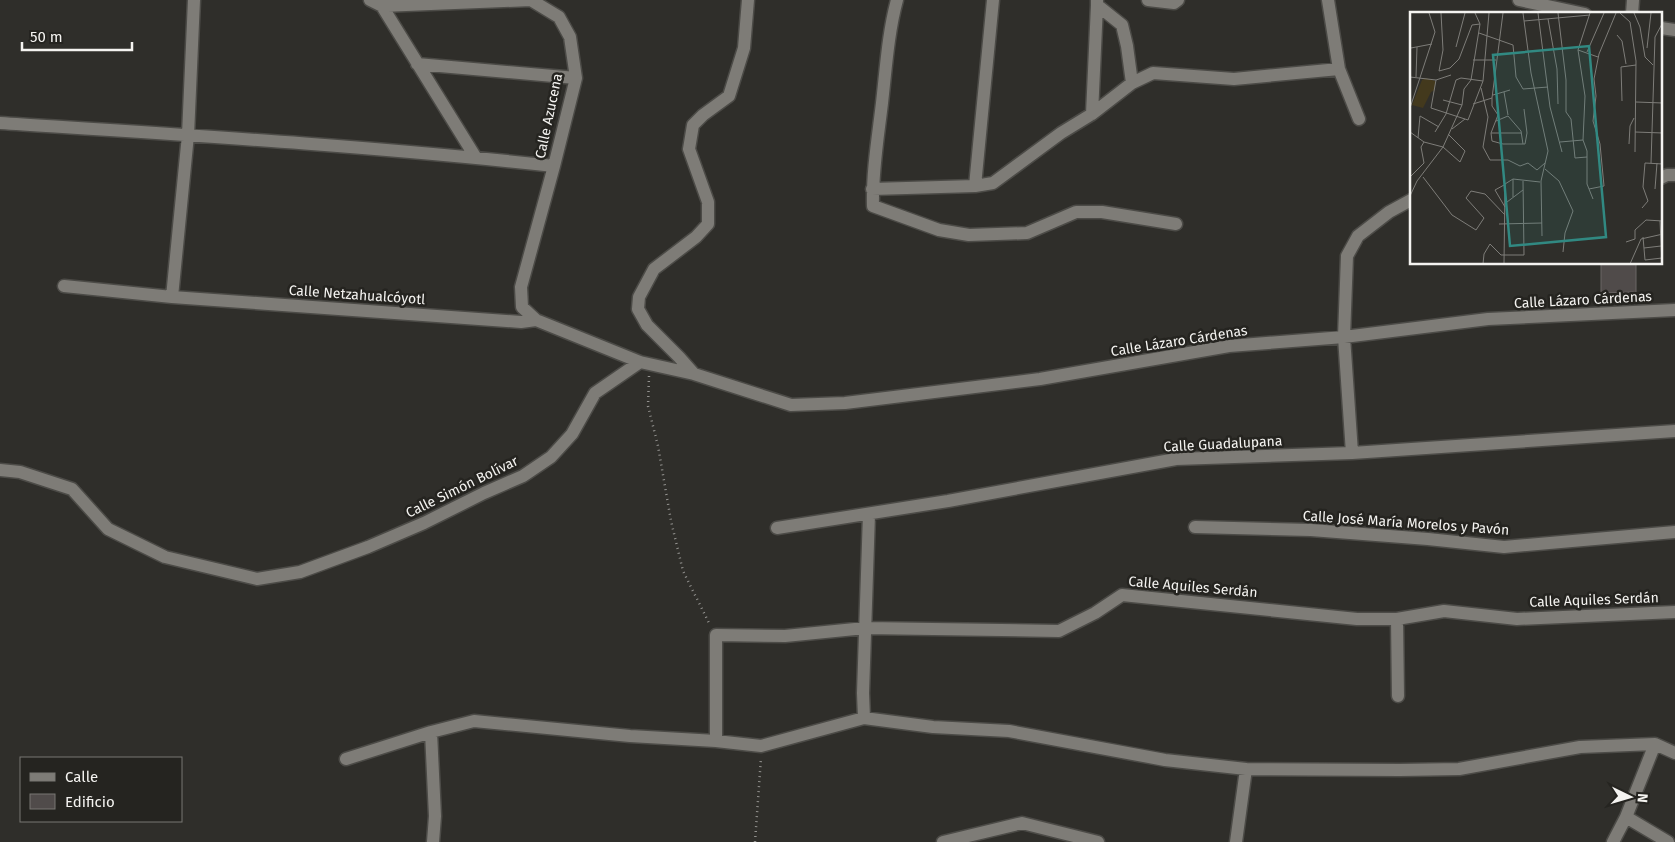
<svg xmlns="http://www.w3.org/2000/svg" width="1675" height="842" font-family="'Fira Sans',sans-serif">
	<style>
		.building { fill: #504b4a; stroke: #6b6665 }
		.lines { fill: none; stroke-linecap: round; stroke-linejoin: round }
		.street-casing { stroke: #4c4b47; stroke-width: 15 }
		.path { stroke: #93928f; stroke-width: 2.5; stroke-dasharray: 1 4; stroke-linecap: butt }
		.street { stroke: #7e7c77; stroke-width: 12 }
		.labels { text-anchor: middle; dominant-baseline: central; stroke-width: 5; stroke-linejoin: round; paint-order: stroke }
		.street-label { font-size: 14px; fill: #f4f3f0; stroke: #252420 }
		.inset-road { fill: none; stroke: #7e7d79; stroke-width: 1 }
		.view { fill: #318982; fill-opacity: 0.15; stroke: #318982; stroke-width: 2.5 }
		.inset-edge { fill: none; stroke: #f4f3f0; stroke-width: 2.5 }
	</style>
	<rect width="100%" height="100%" fill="#2f2e2a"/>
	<path class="building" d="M1601 264H1636V292L1601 293Z"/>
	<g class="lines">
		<defs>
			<path id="street" d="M370 0 382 6 531 0 559 17 570 37 576 78 554 166 521 287 522 307 536 320
				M897 0C888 33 886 68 882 103 878 137 872 172 873 206L939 230 969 235 1027 233 1076 212H1102L1176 224
				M1148 0 1174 3 1178 0
				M1328 0 1339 69 1359 119
				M1519 0 1585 14
				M382 6 476 158
				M1632 14 1633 0
				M1661 28 1675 30
				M417 64 576 78
				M1132 83 1153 73 1234 79 1339 69
				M1092 114 1097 5
				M0 123C185 135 370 146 554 166
				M1661 178 1667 175H1675
				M975 186 993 0
				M872 189 975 186 993 183 1061 133 1092 114 1132 83 1127 46 1122 25 1097 5V0
				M64 286 172 297 521 322 536 320 640 362 694 374 791 405 845 403 1040 379 1229 346 1344 337 1488 319 1675 310
				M172 297 188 135 194 0
				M694 374 679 357 647 325 638 309 639 297 654 269 696 237 708 224V202L689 149 693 125 703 115 729 96 744 48 748 0
				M1352 453 1344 337 1347 256 1358 236 1389 212 1411 200
				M0 470 20 472 72 489 108 529 165 557 257 579 300 572 368 547 424 523 484 493 523 476 551 457 572 434 595 393 640 362
				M1195 527 1311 530 1428 539 1504 547 1675 532
				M777 528 948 501 1176 459 1352 453 1675 431
				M1397 619 1398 696
				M864 718 863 693 869 514
				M431 732 435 816 433 842
				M716 741V635L785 636 865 628 1059 631 1095 613 1122 595 1357 619H1397L1444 611 1517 619 1675 612
				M346 759 431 732 474 721 630 736 716 741 761 746 864 718 933 727 1009 731 1165 760 1246 769 1400 770 1459 769 1580 747 1655 744 1675 753
				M1626 817 1668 842
				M943 842 1022 823 1098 842
				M1236 842 1246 769
				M1613 842 1626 817 1655 744"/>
		</defs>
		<use href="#street" class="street-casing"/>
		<path class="path" d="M649 376 648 406 658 446 671 521 683 571 709 623
			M755 842 761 758"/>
		<use href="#street" class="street"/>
	</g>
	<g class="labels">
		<g class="street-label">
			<text transform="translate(549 116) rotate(-78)">Calle Azucena</text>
			<text transform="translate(357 295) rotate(4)">Calle Netzahualcóyotl</text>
			<text transform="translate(1583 300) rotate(-3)">Calle Lázaro Cárdenas</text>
			<text transform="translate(1179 341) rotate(-9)">Calle Lázaro Cárdenas</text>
			<text transform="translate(1223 444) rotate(-3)">Calle Guadalupana</text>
			<text transform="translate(462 487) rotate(-26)">Calle Simón Bolívar</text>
			<text transform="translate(1406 523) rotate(4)">Calle José María Morelos y Pavón</text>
			<text transform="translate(1193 587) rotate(5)">Calle Aquiles Serdán</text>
			<text transform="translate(1594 600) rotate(-2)">Calle Aquiles Serdán</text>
		</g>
	</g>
	<g transform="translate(1410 12)">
		<rect width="252" height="252" fill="#2f2e2a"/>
		<path d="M16 66 25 69V78L21 80 13 96 2 93 12 68Z" fill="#43391d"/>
		<path class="inset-road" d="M31 1 33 38 29 59 40 56 49 47 62 13 70 12M113 1 121 61 138 139 131 169 132 224M128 1 140 95 152 140M148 1 156 68V100L161 107 165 146 177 145M180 1 168 38 175 84 173 128 177 139V172L183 187M210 1 220 10 226 49 225 140M224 1 230 15 235 45 243 53M138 7 147 57 148 92M114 9 180 3M69 21 103 33 106 65 113 77 138 75M207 23 212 29 216 52M46 35 55 1M1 36 22 32M237 36 241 1M168 38 188 45M177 40 194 1M63 48H86M0 65 26 68 41 63M6 65 7 35M26 68 21 96 58 108 73 69 79 1M71 76 78 105 73 135 80 148H98L110 154 118 151 127 158 135 151M94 80 98 103M83 83 100 78M82 86 93 1M33 88 52 93M212 89 211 55 226 53M226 90 253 91M63 92 82 86V94L88 103 81 121 82 129 93 132H115L117 121 114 97M0 96 25 20 19 1M86 109 98 104 111 119 113 132M42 117 55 107M0 120 14 130 33 135 50 150 55 139 38 122M25 120 36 102 46 68 51 66 73 69M225 120 253 121M81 121H111M8 126 10 104 29 115M150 130 173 128M219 132 220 114 224 106M241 151 245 25 253 10M135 157 149 169 163 199 155 221 153 240M0 165 14 151 11 135 14 130M13 165 42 203 66 218 74 206 56 186 61 179 75 182 95 203M94 173 85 178 95 195M179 177 194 174 190 132 183 109 186 84 184 67 189 42 206 1M245 177 247 151M0 184 7 169 33 135 52 93 54 77 61 68 70 12 65 1M103 185V167M97 190 113 178M232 196 238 189 233 175 235 151 253 152M250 209 252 252M89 212 132 211M233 225 235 248 252 246M216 230 225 227V218L236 208 253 209M234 236 251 234M73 252 74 242 80 232 91 243H114L113 169M94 252 95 172 103 167 130 170M220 252 231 227 253 222"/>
		<path class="view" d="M179 34 196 225 100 234 83 43Z"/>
		<rect width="252" height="252" class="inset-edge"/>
	</g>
	<rect x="20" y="757" width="162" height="65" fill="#252420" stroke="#787773"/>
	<rect x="30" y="773" width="25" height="8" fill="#7e7c77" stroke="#787773"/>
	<text x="65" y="782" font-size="15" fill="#f4f3f0">Calle</text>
	<rect x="30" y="794" width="25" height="15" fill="#504b4a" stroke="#787773"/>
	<text x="65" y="807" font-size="15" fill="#f4f3f0">Edificio</text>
	<g transform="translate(1630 797) rotate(95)" stroke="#252420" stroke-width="4" paint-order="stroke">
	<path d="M0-4L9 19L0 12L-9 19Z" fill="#f4f3f0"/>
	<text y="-8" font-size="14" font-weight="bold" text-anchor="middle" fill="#f4f3f0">N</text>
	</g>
	<path d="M22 42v8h110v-8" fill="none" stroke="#f4f3f0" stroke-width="2.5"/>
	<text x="30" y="42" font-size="15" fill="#f4f3f0" stroke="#252420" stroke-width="4" paint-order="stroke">50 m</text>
</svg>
